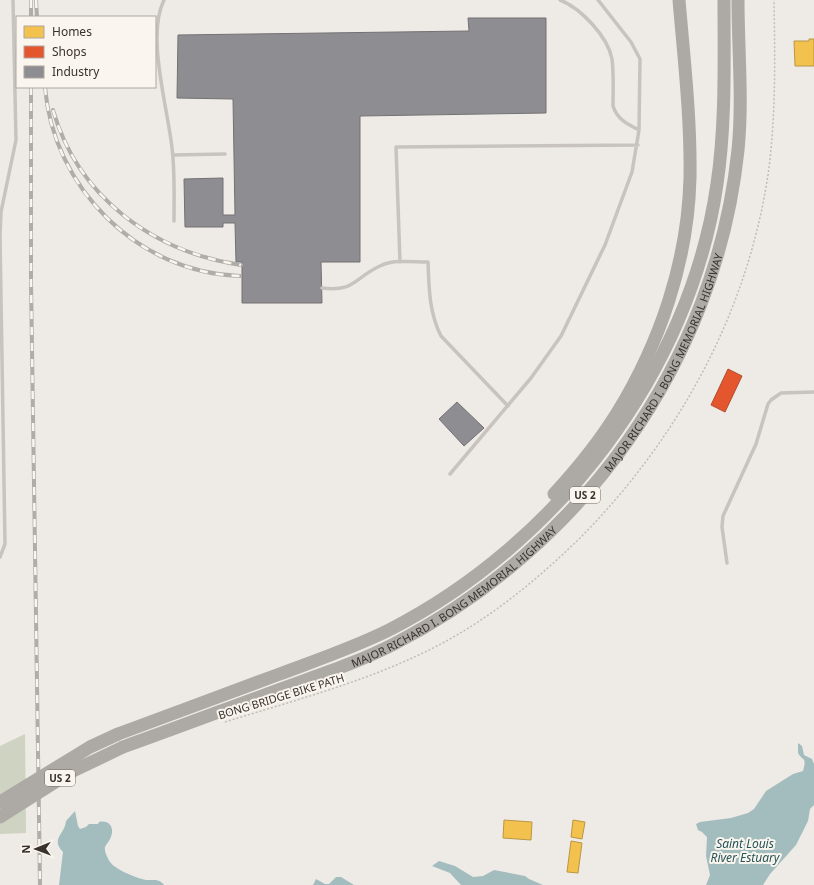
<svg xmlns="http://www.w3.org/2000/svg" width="814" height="885" font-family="'Noto Sans',sans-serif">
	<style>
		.green { fill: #cfd3c1 }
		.water { fill: #a3bdbe }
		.homes { fill: #f2c14e; stroke: #ba9644 }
		.shops { fill: #e4572e; stroke: #b14c2d }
		.industry { fill: #8d8d92; stroke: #747173 }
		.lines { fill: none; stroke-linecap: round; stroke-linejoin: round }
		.path { stroke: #c1bcb7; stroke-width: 1.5; stroke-dasharray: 2 2; stroke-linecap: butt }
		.lane { stroke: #c8c3be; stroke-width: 3.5 }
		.highway { stroke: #ada9a5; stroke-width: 13 }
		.rail-casing { stroke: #b0aca8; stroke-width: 4 }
		.rail { stroke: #faf5ee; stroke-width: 2.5; stroke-dasharray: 8; stroke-linecap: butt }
		.highway-bridge { stroke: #ada9a5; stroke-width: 13 }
		.labels { text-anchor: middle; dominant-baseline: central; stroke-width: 4; stroke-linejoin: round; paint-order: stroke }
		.shield { fill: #faf5ee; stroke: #736c66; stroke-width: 1 }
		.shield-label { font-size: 10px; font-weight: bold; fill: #39312c }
		.street-label { font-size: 11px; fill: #39312c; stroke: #faf5ee }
		.water-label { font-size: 12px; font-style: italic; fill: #245358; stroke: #faf5ee }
	</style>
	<rect width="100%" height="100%" fill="#eeeae6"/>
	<path class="green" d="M25 734 26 833 0 834V746Z"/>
	<path class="water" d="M798 743 802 746 804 755 812 759 814 764V805L810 809 808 821 796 845 770 874 763 885H706L710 875 706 856 707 837 702 832 698 830 696 824 700 822 731 818 748 813 754 809 766 791 793 774 803 771C807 756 803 762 798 753Z
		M75 811 78 826 80 829 86 827 89 824H98L99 822C111 819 115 830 110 839 109 842 106 844 105 847 104 852 108 858 110 862 115 869 134 877 142 879 150 882 158 877 164 885H59L63 852C50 839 65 834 66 821Z
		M439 861 455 866 473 877 483 876 494 870 525 876 529 879 543 885H461L450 873 432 866Z
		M336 877H341L354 885H313L316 879 325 884H329Z"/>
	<path class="homes" d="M809 39H814V66H795L794 41H809Z
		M504 820 532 822 531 840 503 838Z
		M573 820 585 822 582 839 571 837Z
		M571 841 582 843 578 873 567 872Z"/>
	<path class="shops" d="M728 369 742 376 725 412 711 405Z"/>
	<path class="industry" d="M468 18H546V113L360 116V262H321L322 303H242V262H236L235 223H223V227H185L184 179 223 178V215H235L233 99 177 98 178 35 469 31Z
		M457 402 484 428 464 446 439 419Z"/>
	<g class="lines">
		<path class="path" d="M225 722C302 698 380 678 450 639 498 612 541 576 580 538 678 439 747 314 768 175 776 117 775 59 774 0"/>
		<path class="lane" d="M164 0C146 36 168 109 172 148 175 172 174 197 174 221
			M560 0C581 8 608 37 612 59 614 75 613 91 613 106 617 119 627 124 639 130
			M173 155 225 154
			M400 262 396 147 638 145
			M322 288C355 292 354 278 380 266 394 259 413 262 428 262 429 288 429 312 441 336L508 406
			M450 474 531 378 561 336 605 245 632 172 639 130 640 59 631 42 598 0
			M0 557 5 544 0 236 1 212 16 140 13 0
			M727 563 722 527 723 516 756 444 768 404 771 400 781 393 814 392"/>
		<g class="highway">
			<path d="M554 494C577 469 599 442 617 413 660 343 688 261 690 178 691 119 684 59 679 0"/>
			<path d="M118 734C171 714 224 695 277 675 314 661 353 648 389 630 557 544 690 372 717 184 726 123 724 61 724 0"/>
			<path id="s1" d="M123 747C179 727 234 706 289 686 325 673 361 661 394 644 582 547 716 362 738 150 743 101 738 49 738 0"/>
		</g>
		<defs>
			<path id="rail" d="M31 0V17
				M36 0 37 17
				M31 87V282L40 885
				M45 87C53 188 138 273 240 276
				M53 110C78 197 153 252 241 265"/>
		</defs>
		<use href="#rail" class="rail-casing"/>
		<use href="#rail" class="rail"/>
		<path class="highway-bridge" d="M0 802 90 747 118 734
			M0 817 71 772 123 747"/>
	</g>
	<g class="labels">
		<g class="shield">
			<rect x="570" y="487" width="30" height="16" rx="3"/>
			<rect x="45" y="770" width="30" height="16" rx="3"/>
		</g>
		<g class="shield-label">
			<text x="585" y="495">US 2</text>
			<text x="60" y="778">US 2</text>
		</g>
		<g class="street-label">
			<text stroke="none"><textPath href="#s1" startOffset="689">MAJOR RICHARD I. BONG MEMORIAL HIGHWAY</textPath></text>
			<text stroke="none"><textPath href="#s1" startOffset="366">MAJOR RICHARD I. BONG MEMORIAL HIGHWAY</textPath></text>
			<text transform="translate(281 696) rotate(-17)">BONG BRIDGE BIKE PATH</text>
		</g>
		<g class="water-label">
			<text x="745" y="843">Saint Louis<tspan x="745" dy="14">River Estuary</tspan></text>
		</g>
	</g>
	<rect x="16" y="16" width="140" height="72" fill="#faf5ee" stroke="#ada7a0"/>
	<rect x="24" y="26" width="20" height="12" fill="#f2c14e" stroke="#ada7a0"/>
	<text x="52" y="36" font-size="12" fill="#39312c">Homes</text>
	<rect x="24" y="46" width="20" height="12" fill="#e4572e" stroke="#ada7a0"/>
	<text x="52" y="56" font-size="12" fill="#39312c">Shops</text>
	<rect x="24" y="66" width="20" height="12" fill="#8d8d92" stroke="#ada7a0"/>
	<text x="52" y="76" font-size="12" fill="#39312c">Industry</text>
	<g transform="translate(36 849) rotate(269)" stroke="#faf5ee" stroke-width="3" paint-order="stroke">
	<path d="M0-3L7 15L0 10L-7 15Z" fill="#39312c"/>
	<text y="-6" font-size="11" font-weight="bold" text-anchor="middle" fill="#39312c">N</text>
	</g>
</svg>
